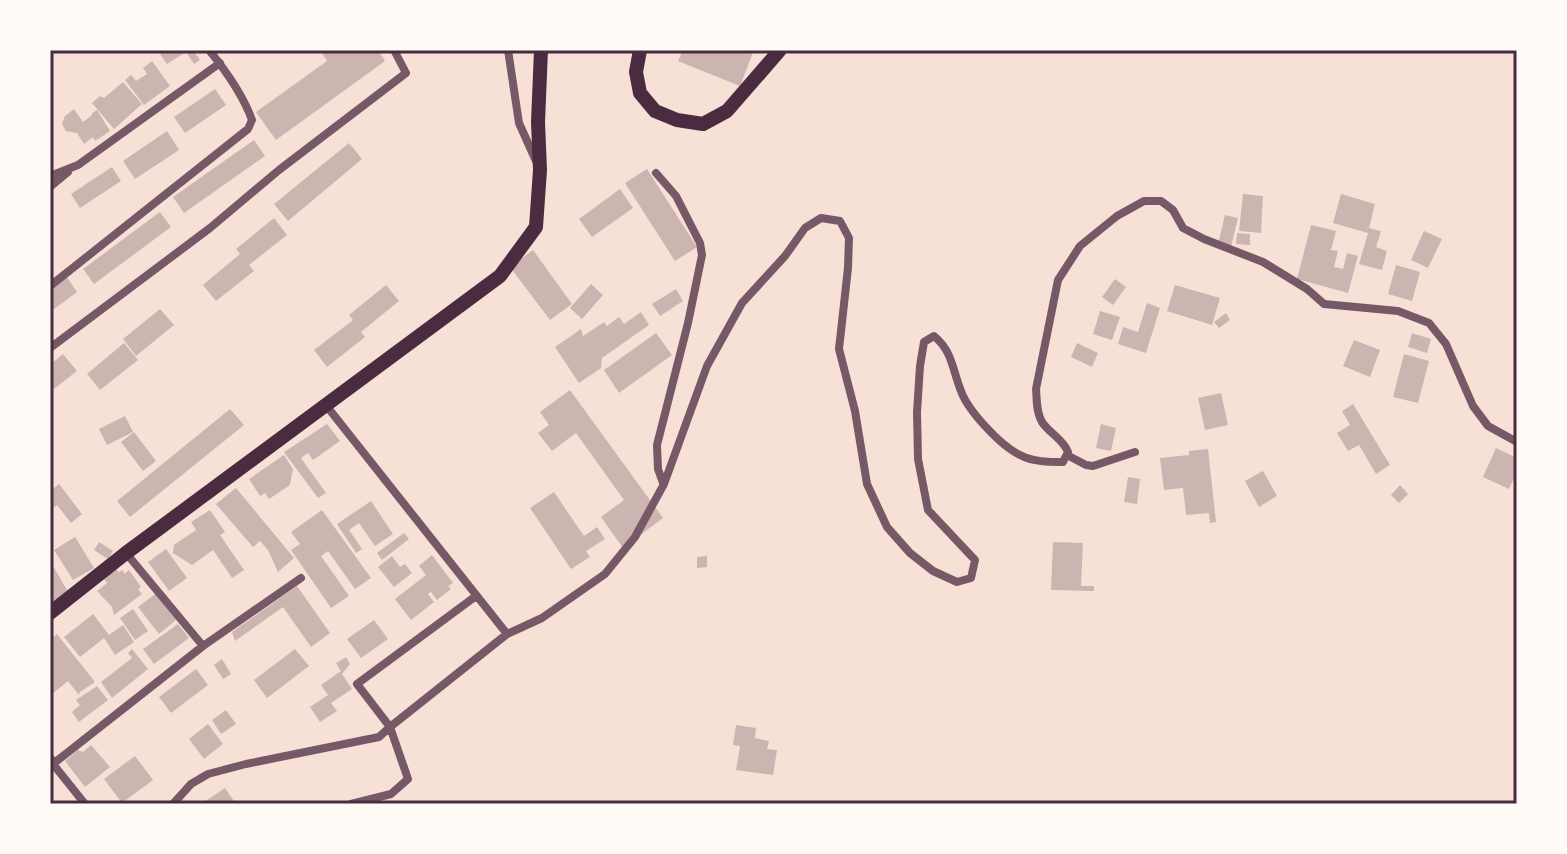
<svg xmlns="http://www.w3.org/2000/svg" width="1567" height="854" font-family="Georgia,serif">
	<style>
		.building { fill: #ccb4b1 }
		.lines { fill: none; stroke-linecap: round; stroke-linejoin: round }
		.minor { stroke: #755966; stroke-width: 8 }
		.primary { stroke: #4a2c40; stroke-width: 14 }
		.neatline { fill: none; stroke: #4a2c40; stroke-width: 3 }
	</style>
	<rect width="100%" height="100%" fill="#f7e1d7"/>
	<path class="building" d="M166 50H193L200 60 194 64 186 52 167 64 160 54Z
		M320 50H362L364 53 367 50H378L385 61 276 140 256 112 327 61Z
		M683 50H754L740 86 678 61Z
		M152 61 170 86 144 105 125 80 131 75 136 81 147 74 143 68Z
		M123 82 142 104 114 129 92 103 100 96 104 98Z
		M215 89 226 105 185 133 174 117Z
		M74 109 83 122 92 115V113L97 110 110 131 95 141 93 137 84 144 77 133 66 131 62 124 65 116Z
		M167 131 179 150 135 179 123 161Z
		M254 140 265 156 184 213 173 197Z
		M349 143 362 159 288 221 274 204Z
		M112 167 121 181 80 208 71 194Z
		M647 169 697 247 675 261 625 183Z
		M620 189 633 208 592 237 579 219Z
		M1243 194 1263 196 1261 233 1239 231Z
		M1341 194 1375 204 1369 228 1381 231 1376 247 1387 251 1382 270 1359 264 1368 233 1333 223Z
		M160 212 171 227 94 284 83 269Z
		M1225 215 1238 218 1231 247 1218 244Z
		M274 218 287 235 249 265 254 271 216 301 203 285 240 254 236 249Z
		M1311 225 1336 231 1331 250 1338 251 1334 267 1343 269 1347 253 1358 256 1348 293 1297 279Z
		M1424 231 1442 239 1428 268 1411 260Z
		M1237 233 1250 234V245L1236 244Z
		M533 250 572 304 550 320 510 267Z
		M1396 265 1420 272 1412 301 1388 294Z
		M66 276 77 292 50 312V288Z
		M1115 279 1126 287 1113 305 1102 297Z
		M591 284 603 295 582 319 570 308Z
		M386 285 399 301 361 332 365 337 327 367 314 350 353 320 349 315Z
		M1175 285 1220 298 1212 325 1167 311Z
		M676 289 683 301 660 316 652 304Z
		M1147 303 1160 308 1146 353 1118 344 1123 327 1138 332Z
		M160 309 174 325 136 356 123 339Z
		M1100 311 1120 317 1112 340 1093 334Z
		M641 312 649 325 602 358 601 368 579 383 555 347 581 329 583 336 604 322 607 326 619 317 624 324Z
		M1226 313 1230 320 1219 328 1214 322Z
		M656 333 672 355 619 393 604 370Z
		M1412 333 1431 339 1427 353 1408 347Z
		M1354 340 1380 350 1370 377 1343 366Z
		M124 343 138 360 100 390 87 374Z
		M1077 343 1098 353 1092 367 1071 357Z
		M63 354 77 371 50 392V365Z
		M1404 354 1429 361 1418 403 1393 397Z
		M570 390 663 518 623 548 601 517 624 500 576 433 552 451 538 433 549 425 540 412Z
		M1221 393 1228 425 1205 430 1198 398Z
		M1353 404 1390 465 1376 474 1359 445 1348 451 1337 433 1350 425 1342 411Z
		M230 409 244 425 130 517 117 501Z
		M125 416 133 432 107 445 99 429Z
		M327 424 340 441 313 460 308 453 301 458 326 493 318 498 284 452Z
		M1101 424 1116 428 1111 451 1096 448Z
		M134 432 156 461 143 471 121 442Z
		M1496 448 1517 458V471L1509 489 1483 477Z
		M1208 449 1216 522 1210 523 1209 513 1186 515 1183 488 1164 490 1160 458 1189 455V451Z
		M284 455 293 469 290 485 269 499 265 493 260 496 249 479Z
		M1263 471 1277 496 1259 507 1245 481Z
		M1128 477 1140 479 1137 504 1124 502Z
		M59 484 82 514 71 523 57 505 50 510V491Z
		M1400 485 1408 494 1399 503 1391 495Z
		M236 488 294 558 278 572 268 550 260 541 253 547 216 504Z
		M554 492 584 536 597 527 605 539 586 551 590 557 571 569 530 508Z
		M371 501 393 534 375 546 359 523 349 530 362 549 356 553 337 524Z
		M210 510 225 532 220 535 244 570 232 578 213 550 192 565 173 553 174 545 196 530 191 522Z
		M322 510 371 578 355 589 328 551 321 556 349 596 331 608 291 550 300 544 291 532Z
		M404 533 409 539 382 560 377 553Z
		M75 537 94 568 73 580 54 550Z
		M99 542 113 551 108 559 94 550Z
		M1053 542 1083 543 1081 586H1094V591L1051 590Z
		M166 549 187 578 169 591 148 562Z
		M432 555 453 583 448 586 451 589 437 600 431 592 428 594 434 602 411 620 395 599 426 575 419 566Z
		M392 556 400 567 405 564 412 573 394 587 378 567Z
		M707 556V567L697 568V557Z
		M53 566 71 597 50 610V567Z
		M116 569 119 572 123 570 124 574 129 570 141 587 138 589 142 594 114 615 112 607 97 591 107 583 104 579Z
		M297 586 330 633 311 647 283 607 235 641 232 632Z
		M155 594 176 620 159 634 138 607Z
		M133 609 148 631 135 640 120 618Z
		M93 614 109 635 123 625 134 642 115 655 104 638 80 657 64 637Z
		M374 620 388 639 361 658 347 639Z
		M178 624 189 638 154 664 143 649Z
		M57 634 95 682 80 692 79 695 68 681 52 694 50 691V640Z
		M132 649 148 669 112 698 101 682 132 658 128 653Z
		M295 649 309 666 267 698 254 680Z
		M346 657 350 664 342 674 352 689 331 703 337 711 320 722 310 707 328 695 321 685 341 671 336 663Z
		M222 659 231 674 223 679 214 665Z
		M196 669 208 685 171 713 159 697Z
		M97 686 108 700 79 722 72 712 80 705 76 700Z
		M226 710 236 724 221 734 212 720Z
		M208 724 223 744 204 759 189 739Z
		M736 725 756 728 755 738 769 741 767 749 777 750 773 775 736 770 740 746 733 745Z
		M91 745 110 767 85 787 65 761 78 750 83 752Z
		M135 756 153 780 122 803 104 779Z
		M225 788 236 804H201Z"/>
	<g class="lines">
		<path class="minor" d="M508 50 519 123 536 161
			M656 173 676 196 700 243 702 255 688 323 657 445 658 469 663 483
			M50 176 78 165 220 63
			M50 187 68 172
			M50 286 248 129 252 120C243 95 226 71 209 50
			M50 348 210 228 279 170 406 73 394 50
			M325 404 507 634
			M1067 455 1086 465 1093 466 1135 452
			M126 553 203 646
			M50 757 53 764 85 804
			M53 764 203 646 301 578
			M173 804 191 784 208 774 246 764 379 737 390 727 357 684 476 596
			M351 804 391 794 408 779 390 727 507 634 542 618 605 574 635 537 664 484 707 366 742 303 785 256 805 228 821 218 840 221 849 238 848 268 839 349 855 411 867 484 887 527 910 553 933 571 957 582 971 578 975 560 928 510 918 459 917 412 920 366 924 342 934 336C953 352 952 369 961 391 968 411 1001 446 1020 455 1033 462 1049 462 1063 462L1068 452C1063 439 1049 433 1042 422 1036 412 1037 400 1036 389L1058 280 1080 246 1117 216 1144 201H1161L1173 210 1183 228 1204 239 1263 262 1307 289 1324 304 1398 311 1429 323 1446 344 1473 406 1488 426 1517 442"/>
		<path class="primary" d="M640 50 636 72 640 93 655 111 677 120 703 124 727 111 780 50
			M50 613 126 553 500 276 536 227 540 170 538 122 541 50"/>
	</g>
	<rect width="1567" height="854" fill="none" stroke="#fffaf5" stroke-width="104"/>
	<rect x="52" y="52" width="1463" height="750" class="neatline"/>
</svg>
